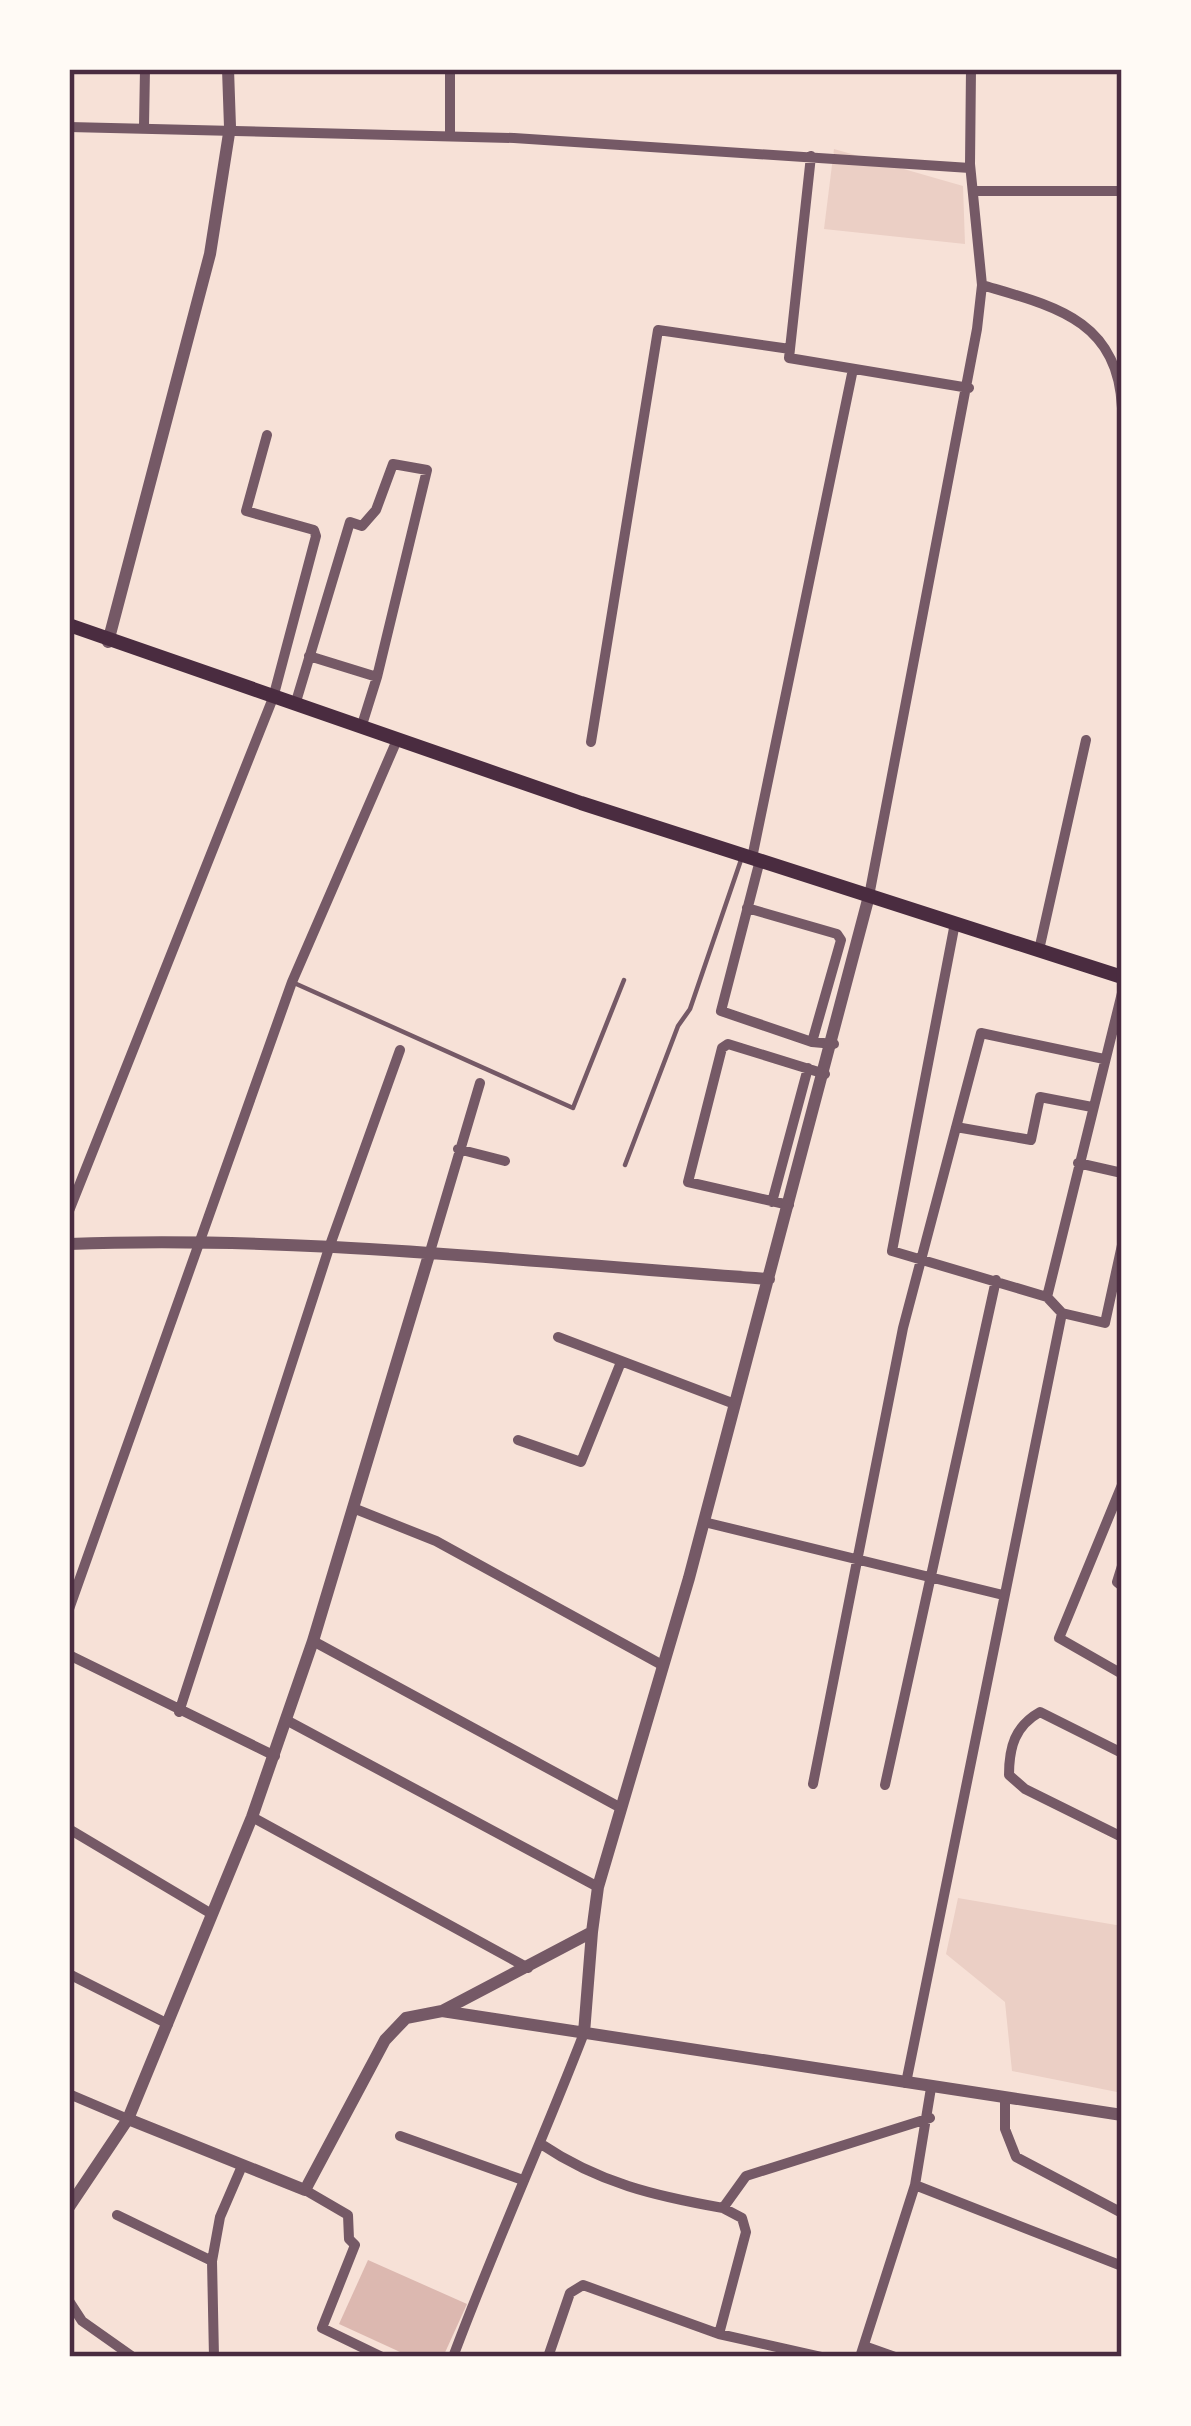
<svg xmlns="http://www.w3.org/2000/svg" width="1191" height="2426" font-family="'Varela Round',sans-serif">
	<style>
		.green { fill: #ebcfc5 }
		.water { fill: #dcb8b0 }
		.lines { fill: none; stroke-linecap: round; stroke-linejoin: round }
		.service { stroke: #755966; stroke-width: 4.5 }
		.minor { stroke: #755966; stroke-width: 10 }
		.tertiary { stroke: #755966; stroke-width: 12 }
		.secondary { stroke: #4a2c40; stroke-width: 14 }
		.neatline { fill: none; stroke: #4a2c40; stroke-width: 4.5 }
	</style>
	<rect width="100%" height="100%" fill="#f7e1d7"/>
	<path class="green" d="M834 149 963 186 965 244 824 229Z
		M958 1898 1122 1926V2093L1012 2071 1005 2002 946 1954Z"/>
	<path class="water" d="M368 2260 467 2304 443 2357H411L339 2324Z"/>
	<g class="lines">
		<path class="service" d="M292 982 573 1108 624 980
			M625 1165 678 1026 690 1009 742 857"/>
		<path class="minor" d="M450 69V135
			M144 126 145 69
			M69 127 514 138 970 168
			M973 191H1122
			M982 285C1053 306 1118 319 1122 408
			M790 349 811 156
			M1122 474V511
			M309 656 377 677 361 728
			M295 705 350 522 362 526 376 510 393 464 427 470 377 677
			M591 742 658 330 790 349 789 358 969 388
			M752 858 853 369
			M760 860 721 1011 812 1042 834 1044
			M869 896 977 329 982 285 970 164 971 69
			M747 908 837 934 841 940 812 1042
			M955 923 892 1251 1047 1297 1062 1313
			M1039 950 1086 740
			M956 1127 1031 1140 1040 1097 1092 1107
			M458 1149 505 1161
			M1078 1163 1122 1173
			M772 1202 808 1068
			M789 1205 688 1182 722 1048 728 1044 825 1074
			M69 1211 273 698 316 536 314 530 246 511 267 435
			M429 1255 480 1083
			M1047 1297 1122 993
			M1062 1313 1105 1323 1122 1245
			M558 1337 732 1403
			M518 1440 581 1462 621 1362
			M1122 1485 1059 1638 1122 1674
			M353 1508 436 1541 662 1665
			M704 1522 1003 1595
			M1122 1566 1117 1582 1122 1586
			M69 1609 292 982 397 740
			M313 1641 621 1808
			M69 1655 275 1756
			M179 1712 330 1245 400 1050
			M288 1721 598 1887
			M1122 1753 1040 1712C1015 1726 1009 1747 1009 1775L1025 1789 1122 1837
			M813 1784 903 1328 981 1033 1104 1059
			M885 1785 996 1280
			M252 1817 528 1968
			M69 1829 210 1913
			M69 1974 168 2024
			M906 2083 1062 1313
			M69 2094 128 2119
			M1005 2099V2129L1016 2157 1122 2213
			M400 2136 520 2179
			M541 2144C599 2183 655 2196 723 2208L746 2176 930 2118
			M915 2185 1122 2266
			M305 2190 348 2215 349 2239 355 2245 322 2328 382 2357
			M117 2215 212 2261
			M69 2301 82 2321 133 2357
			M719 2334 746 2232 742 2218 723 2208
			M864 2346 895 2357
			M214 2357 212 2261 220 2217 242 2166
			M453 2357C494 2247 542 2142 584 2033
			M548 2357 570 2293 583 2285 719 2334 821 2357
			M860 2357 915 2185 931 2088"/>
		<path class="tertiary" d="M108 642 210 254 230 127 228 69
			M69 1244C303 1235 536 1263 769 1279
			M442 2011 592 1932 598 1887 689 1578 869 896
			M584 2033 592 1932
			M128 2119 305 2190 385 2040 406 2018 442 2011 1122 2115
			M69 2207 128 2119 252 1817 313 1641 429 1255"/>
		<path class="secondary" d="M69 625 581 803 1122 977"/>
	</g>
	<rect width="1191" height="2426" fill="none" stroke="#fffaf5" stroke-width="144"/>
	<rect x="72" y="72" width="1047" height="2282" class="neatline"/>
</svg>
